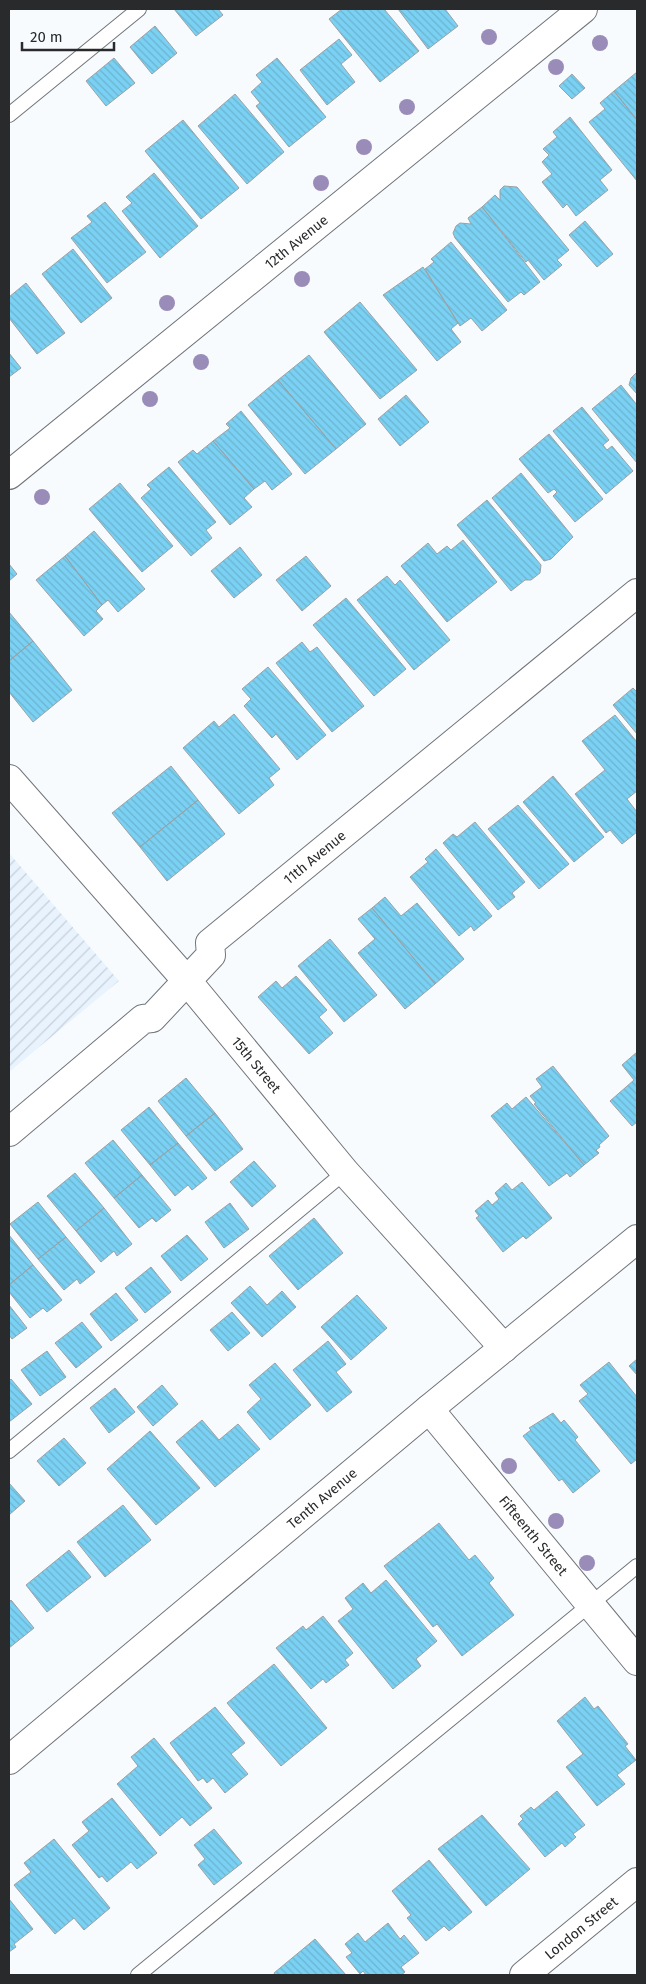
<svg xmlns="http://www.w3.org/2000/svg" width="646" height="1984" font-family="'Fira Sans',sans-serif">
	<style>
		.industrial { fill: url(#industrial-furrows) }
		.building { fill: url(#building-back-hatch); stroke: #9ba1a4 }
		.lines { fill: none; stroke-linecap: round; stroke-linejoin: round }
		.lane-casing { stroke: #71757a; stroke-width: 16 }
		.street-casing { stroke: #71757a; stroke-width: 30 }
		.secondary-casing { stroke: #71757a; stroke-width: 30 }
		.lane { stroke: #fff; stroke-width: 14 }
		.street { stroke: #fff; stroke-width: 28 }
		.secondary { stroke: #fff; stroke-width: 28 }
		.tree { fill: #9a8cb8 }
		.labels { text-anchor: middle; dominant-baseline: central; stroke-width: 4.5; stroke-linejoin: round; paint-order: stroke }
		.street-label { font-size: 14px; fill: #282a2c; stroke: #f8fbfe }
	</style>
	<defs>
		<pattern id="industrial-furrows" width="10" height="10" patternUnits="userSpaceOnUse" patternTransform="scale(1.25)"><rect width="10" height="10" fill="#e8f3fe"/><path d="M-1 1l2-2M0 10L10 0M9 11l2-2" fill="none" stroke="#c7d0da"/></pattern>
		<pattern id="building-back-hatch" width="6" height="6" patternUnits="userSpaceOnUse" patternTransform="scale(1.25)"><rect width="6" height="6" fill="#7bd1f3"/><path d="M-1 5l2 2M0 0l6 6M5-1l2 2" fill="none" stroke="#6ab4d0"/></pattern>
	</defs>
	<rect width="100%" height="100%" fill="#f8fbfe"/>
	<path class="industrial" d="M9 853 119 981 9 1072Z"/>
	<path class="building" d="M174 9H218L223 15 196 36Z
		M342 9H384L419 51 380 82 329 19Z
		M398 9H445L458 26 428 49Z
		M155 26 177 53 152 74 130 47Z
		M339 39 352 55 341 64 355 82 327 105 300 70Z
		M114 58 135 83 106 106 86 81Z
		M277 58 326 117 289 147 256 106 260 103 251 92 262 82 256 75Z
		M637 72V120L614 91Z
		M572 74 585 88 572 99 559 86Z
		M614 91 637 120V181L589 122 605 109 600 103Z
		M235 94 284 152 247 184 198 126Z
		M570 117 612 170 600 180 608 190 576 216 567 204 563 208 542 182 552 174 542 162 549 155 543 149 557 137 553 132Z
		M183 120 239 188 201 219 145 151Z
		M154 173 198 226 160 258 122 211 132 203 126 197Z
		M504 186 517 187 569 250 557 260 562 265 544 280 528 260 526 262 482 207 495 195 500 200V190Z
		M105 202 146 252 107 283 71 238 92 222 87 216Z
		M482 207 540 282 524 295 521 292 508 302 455 238 453 233 456 226 460 223 471 224 468 218Z
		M585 221 613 254 597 267 569 235Z
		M451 242 507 310 482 331 471 318 460 326 425 269 434 262 431 259Z
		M73 249 112 298 81 323 42 274Z
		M423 267 458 323 451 329 461 342 437 361 383 295Z
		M26 283 65 333 37 354 9 318V297Z
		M360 302 417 370 380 399 324 332Z
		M9 353 21 368 9 377Z
		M309 355 366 424 336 449 278 380Z
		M637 372V394L629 385 631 378Z
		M278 380 336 449 305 474 248 405Z
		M621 385 637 405V463L592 409Z
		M406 395 429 422 400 446 378 419Z
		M582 407 609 440 603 445 607 450 612 446 633 471 606 494 553 431Z
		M241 411 292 474 272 490 265 481 254 489 213 441 230 428 226 424Z
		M549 434 603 499 575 522 553 496 557 492 554 489 548 493 519 459Z
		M213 441 254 489 244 498 252 507 230 525 178 462 193 450 197 454Z
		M169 467 216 522 206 530 212 538 191 556 141 498 151 489 147 485Z
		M521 473 573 537 551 559 544 561 492 498Z
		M120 483 173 546 142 572 89 509Z
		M487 500 541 565 540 573 531 580H525L511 591 457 525Z
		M94 531 145 589 118 612 108 600 102 605 65 556Z
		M463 540 497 582 447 622 401 566 428 543 437 554 447 546 451 550Z
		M240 547 262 575 234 598 211 571Z
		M65 556 102 605 96 611 103 619 84 636 36 580Z
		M306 556 331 586 302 611 276 580Z
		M9 564 17 574 9 581Z
		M387 576 395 585 400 580 450 640 414 670 357 600Z
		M346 598 406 669 374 696 313 625Z
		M9 612 33 641 9 661Z
		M33 641 72 690 33 722 9 692V661Z
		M302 642 310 652 317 647 364 706 332 732 276 663Z
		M268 667 326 735 297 760 276 734 272 738 244 706 251 699 242 689Z
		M633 688 637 692V734L613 705Z
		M234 714 280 769 269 778 274 785 239 814 183 748 214 721 219 727Z
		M615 715 637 742V791L627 799 637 812V832L622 844 610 830 606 833 575 794 605 770 582 741Z
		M171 766 198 800 140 847 112 813Z
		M553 776 604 837 574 862 523 802Z
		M198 800 225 834 167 881 140 847Z
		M518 805 569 864 539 889 488 829Z
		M475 822 525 882 512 893 515 897 498 910 443 843 453 834 457 837Z
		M436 849 492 916 474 931 471 926 459 936 410 877 428 862 425 859Z
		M385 897 401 916 417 903 464 959 435 984 372 908Z
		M372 908 435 984 405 1009 358 953 375 939 358 919Z
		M330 939 377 995 344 1022 298 966Z
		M296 976 327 1010 319 1017 333 1033 309 1054 258 997 276 981 282 988Z
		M637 1052V1122L632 1126 610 1101 634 1080 622 1065Z
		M553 1066 609 1136 599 1145 600 1147 596 1150 599 1153 584 1165 534 1104 536 1103 530 1096 542 1087 536 1079Z
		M186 1078 215 1113 186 1136 158 1101Z
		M526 1097 584 1165 570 1177 567 1173 549 1186 491 1116 507 1103 512 1109Z
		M149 1107 178 1143 150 1165 121 1130Z
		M215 1113 243 1149 215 1171 186 1136Z
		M113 1140 142 1175 114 1198 85 1163Z
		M178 1143 207 1178 192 1190 188 1185 175 1196 150 1165Z
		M254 1161 276 1186 252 1207 230 1182Z
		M75 1173 104 1208 76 1231 47 1196Z
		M142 1175 171 1210 156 1222 152 1218 139 1228 114 1198Z
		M522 1182 552 1218 526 1239 523 1236 503 1252 476 1218 479 1216 475 1211 488 1200 492 1205 499 1199 495 1193 506 1183 512 1190Z
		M38 1202 66 1237 38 1259 10 1224Z
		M230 1203 249 1229 224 1248 205 1222Z
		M104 1208 132 1244 117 1256 114 1251 101 1262 76 1231Z
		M314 1218 343 1253 298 1290 269 1256Z
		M9 1235 33 1265 9 1285Z
		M187 1235 208 1259 181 1281 161 1256Z
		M66 1237 95 1272 80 1284 77 1279 64 1290 38 1259Z
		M33 1265 62 1300 47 1312 43 1308 30 1318 9 1292V1285Z
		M151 1267 171 1292 145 1313 125 1288Z
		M250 1286 267 1305 282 1291 296 1307 262 1337 231 1303Z
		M116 1293 138 1320 111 1341 90 1314Z
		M357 1295 387 1328 351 1360 321 1327Z
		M9 1305 27 1328 12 1339 9 1335Z
		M232 1312 250 1333 228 1351 210 1330Z
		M82 1322 102 1347 76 1368 55 1343Z
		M328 1341 346 1364 336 1372 352 1392 327 1412 293 1370Z
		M47 1351 66 1377 40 1396 21 1370Z
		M637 1359V1375L629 1366Z
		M609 1362 637 1397V1459L631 1464 579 1401 588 1394 580 1385Z
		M275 1363 311 1405 270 1440 247 1412 261 1399 249 1385Z
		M11 1379 32 1404 9 1422V1381Z
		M162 1385 178 1404 153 1426 137 1407Z
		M115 1388 135 1412 109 1433 90 1408Z
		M553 1413 561 1423 564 1420 578 1437 575 1440 600 1471 573 1493 562 1479 559 1481 523 1436 531 1430 529 1428Z
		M202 1420 219 1440 238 1424 260 1449 215 1487 176 1442Z
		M150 1431 200 1488 156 1525 107 1469Z
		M64 1438 86 1463 59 1486 37 1461Z
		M9 1483 25 1501 9 1515Z
		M123 1505 151 1540 105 1577 77 1542Z
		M439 1523 469 1560 475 1555 494 1578 489 1583 514 1615 462 1656 437 1624 433 1627 384 1566Z
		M69 1550 91 1577 47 1612 26 1585Z
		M386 1580 437 1641 416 1659 421 1666 393 1689 338 1621 353 1609 345 1598 363 1583 371 1593Z
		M11 1600 34 1628 9 1648V1602Z
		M323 1616 353 1653 345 1660 349 1665 326 1683 323 1679 311 1689 276 1648 303 1626 306 1630Z
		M274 1664 327 1728 281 1766 227 1703Z
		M585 1697 594 1709 598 1706 628 1744 625 1746 636 1760 617 1775 625 1784 597 1806 566 1767 583 1754 557 1721Z
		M215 1707 245 1743 231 1754 248 1774 225 1793 213 1778 207 1783 203 1778 198 1781 170 1743Z
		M154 1738 212 1808 190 1826 182 1817 160 1836 117 1784 138 1766 131 1757Z
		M557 1791 585 1825 573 1834 576 1837 565 1847 562 1843 545 1857 518 1824 523 1819 520 1816 531 1807 534 1810Z
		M112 1798 157 1853 137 1869 131 1862 107 1882 102 1876 99 1878 72 1845 89 1831 82 1822Z
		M482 1815 530 1869 486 1906 438 1849Z
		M214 1829 242 1863 214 1885 198 1865 205 1859 194 1845Z
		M54 1839 110 1908 84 1930 74 1918 55 1934 14 1885 31 1872 24 1863Z
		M429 1860 472 1912 449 1931 444 1926 426 1941 407 1918 411 1915 392 1891Z
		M9 1899 33 1929 14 1944 16 1947 9 1952Z
		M388 1923 400 1939 404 1935 419 1953 401 1967 405 1972 401 1975H366L363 1971 360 1974 346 1957 352 1953 345 1944 358 1933 365 1942Z
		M315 1939 346 1975H275L274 1973Z"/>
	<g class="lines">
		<defs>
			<path id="lane" d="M9 115 139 9
				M9 1451 345 1172
				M138 1975 637 1566"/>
			<g id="street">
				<path id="s1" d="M9 475 583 9"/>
				<path id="s2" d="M9 779 188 982 345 1172 504 1348"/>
				<path id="s3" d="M9 1132 143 1019 152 1018 211 955 210 943 637 593"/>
				<path id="s4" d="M429 1409 637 1661"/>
				<path id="s5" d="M524 1975 637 1882"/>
			</g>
			<g id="secondary">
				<path id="s6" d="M9 1760 429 1409 637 1239"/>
			</g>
		</defs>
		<use href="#lane" class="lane-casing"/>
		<use href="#street" class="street-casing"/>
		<use href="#secondary" class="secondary-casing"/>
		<use href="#lane" class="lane"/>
		<use href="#street" class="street"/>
		<use href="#secondary" class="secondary"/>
	</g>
	<g class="tree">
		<circle cx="489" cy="37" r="8"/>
		<circle cx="600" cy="43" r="8"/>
		<circle cx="556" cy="67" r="8"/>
		<circle cx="407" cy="107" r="8"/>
		<circle cx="364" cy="147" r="8"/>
		<circle cx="321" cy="183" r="8"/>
		<circle cx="302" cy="279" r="8"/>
		<circle cx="167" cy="303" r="8"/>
		<circle cx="201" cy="362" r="8"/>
		<circle cx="150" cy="399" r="8"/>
		<circle cx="42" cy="497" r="8"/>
		<circle cx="509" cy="1466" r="8"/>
		<circle cx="556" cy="1521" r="8"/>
		<circle cx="587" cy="1563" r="8"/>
	</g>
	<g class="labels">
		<g class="street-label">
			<text stroke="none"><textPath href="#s1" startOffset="370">12th Avenue</textPath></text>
			<text stroke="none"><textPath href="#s3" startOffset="418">11th Avenue</textPath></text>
			<text stroke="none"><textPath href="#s2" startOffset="378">15th Street</textPath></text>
			<text stroke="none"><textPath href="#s6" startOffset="408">Tenth Avenue</textPath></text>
			<text stroke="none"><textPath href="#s4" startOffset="164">Fifteenth Street</textPath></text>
			<text stroke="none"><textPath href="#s5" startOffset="74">London Street</textPath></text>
		</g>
	</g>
	<rect width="646" height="1984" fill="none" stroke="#282a2c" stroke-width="20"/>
	<path d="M22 42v8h92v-8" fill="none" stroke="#282a2c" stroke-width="2.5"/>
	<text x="30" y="42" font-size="15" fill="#282a2c" stroke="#f8fbfe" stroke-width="4" paint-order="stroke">20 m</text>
</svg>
